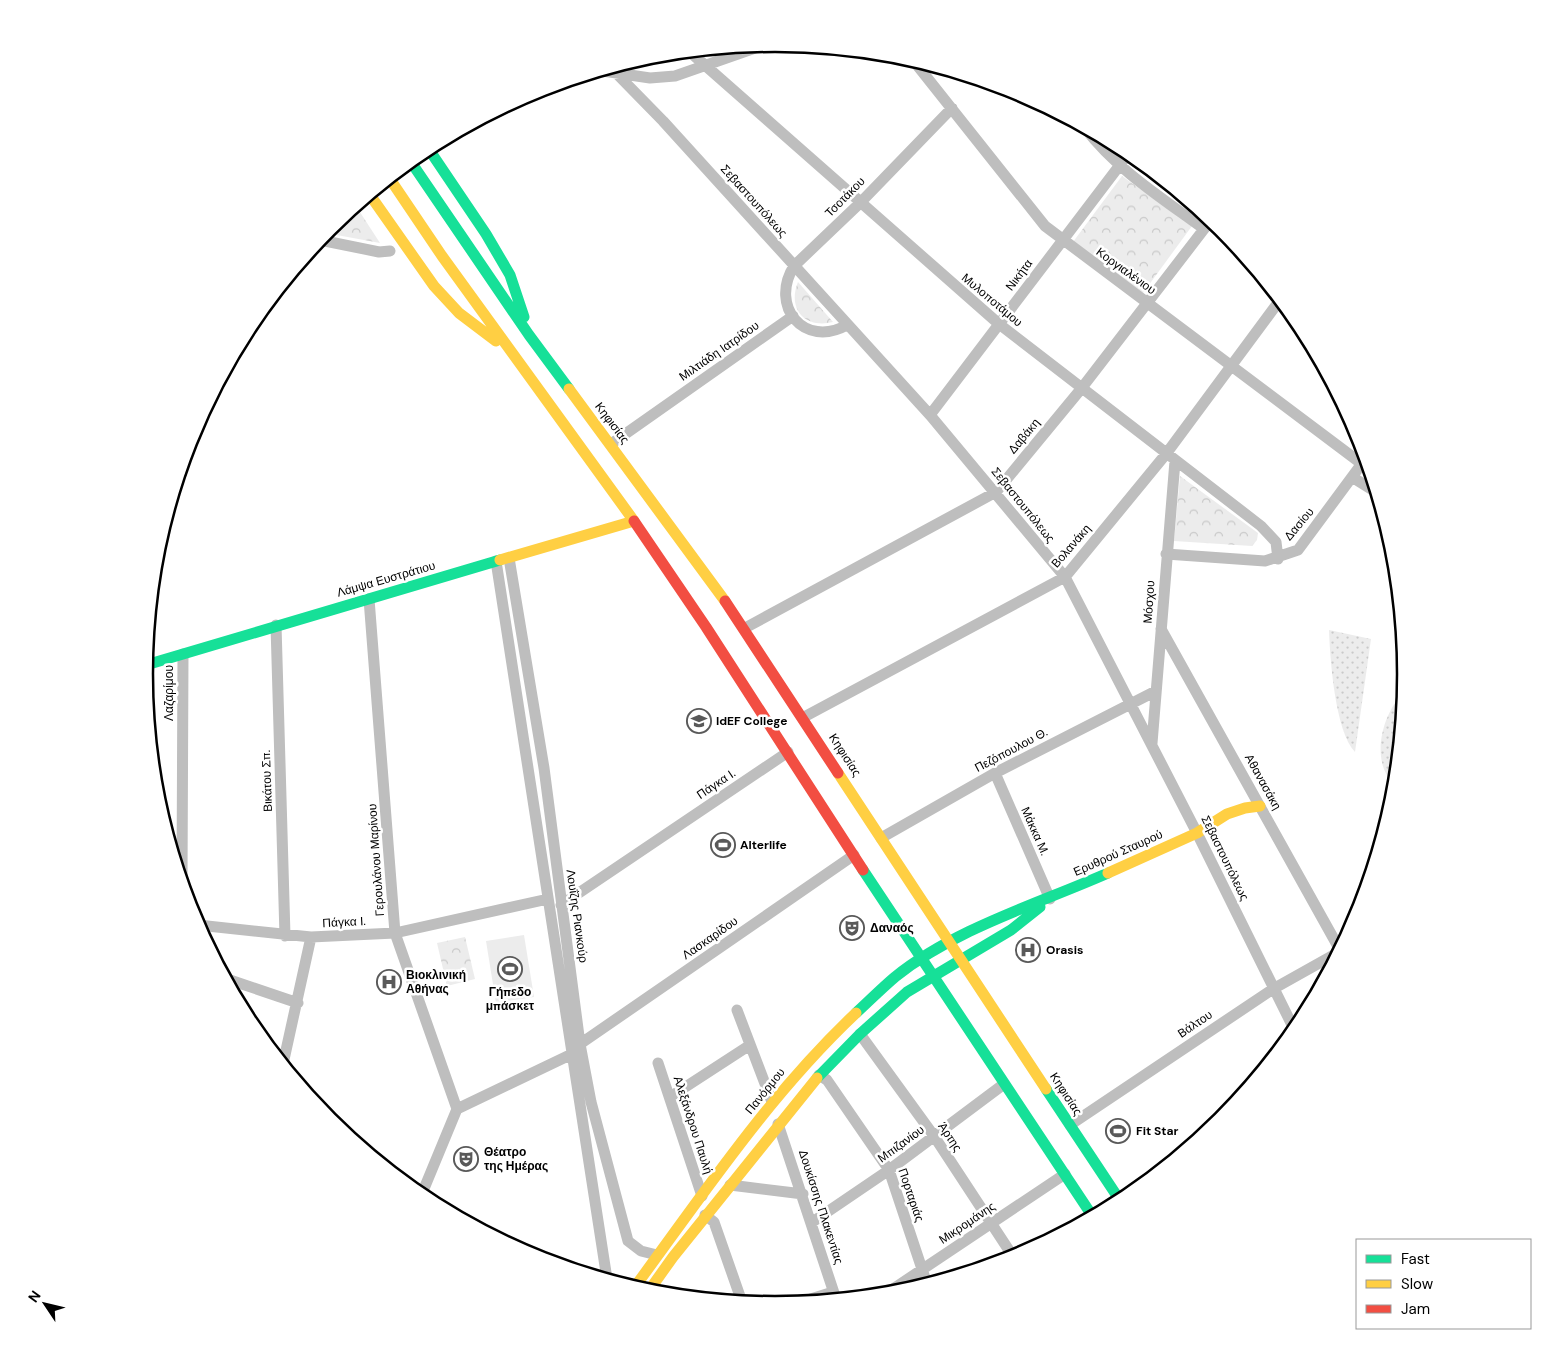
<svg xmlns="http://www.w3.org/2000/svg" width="1551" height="1349" font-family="'DM Sans',sans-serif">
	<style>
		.grass { fill: url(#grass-dots) }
		.park { fill: url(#park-crowns) }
		.garden { fill: #ececec }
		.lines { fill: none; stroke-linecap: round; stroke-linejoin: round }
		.street { stroke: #bebebe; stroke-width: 11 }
		.fast { stroke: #16e098; stroke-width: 11 }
		.slow { stroke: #ffcf43; stroke-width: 11 }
		.jam { stroke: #f24e42; stroke-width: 11 }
		.labels { text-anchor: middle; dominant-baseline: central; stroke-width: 5; stroke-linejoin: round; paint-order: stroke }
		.street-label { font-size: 12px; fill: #000; stroke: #fff }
		.poi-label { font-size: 12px; font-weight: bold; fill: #000; stroke: #fff; text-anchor: start }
		.rim { fill: none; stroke: #000; stroke-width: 2.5 }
	</style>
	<defs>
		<pattern id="grass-dots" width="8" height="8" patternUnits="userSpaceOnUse" patternTransform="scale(1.25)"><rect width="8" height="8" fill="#ececec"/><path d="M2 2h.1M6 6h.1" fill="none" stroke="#c9c9c9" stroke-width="1.8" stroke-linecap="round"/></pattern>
		<pattern id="park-crowns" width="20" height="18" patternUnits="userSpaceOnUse" patternTransform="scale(1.25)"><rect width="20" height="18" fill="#ececec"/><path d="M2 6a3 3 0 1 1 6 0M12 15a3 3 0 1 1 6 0" fill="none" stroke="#c9c9c9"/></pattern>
	</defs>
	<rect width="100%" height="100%" fill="#fff"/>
	<path class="grass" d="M1329 630 1371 639 1355 752C1335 731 1330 659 1329 630Z
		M1405 692 1395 784C1369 764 1382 711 1405 692Z"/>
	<path class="park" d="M675 54C664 64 645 67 630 63L653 56Z
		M1122 176 1192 226 1143 293 1073 242Z
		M356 206 380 243 326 233Z
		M798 282 833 322C805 329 787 309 798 282Z
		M1180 476 1258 533 1257 540 1252 546 1174 541Z
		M465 937 475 979 447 986 437 943Z"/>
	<path class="garden" d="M524 935 534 997 496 1003 486 941Z"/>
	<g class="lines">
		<path class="street" d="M690 52 999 324 1261 526 1276 542 1278 559
			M913 60 1045 226 1362 464
			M613 68 617 74 663 121 930 415 1065 577 1197 833 1295 1031
			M603 71 650 78 675 76 764 45
			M1085 128C1117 170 1162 198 1204 229
			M320 240 379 252 390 251
			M847 325C804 349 769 306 794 266L860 203 952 108
			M930 415 1129 153
			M611 444 793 316
			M1352 477 1376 492
			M1166 554 1265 561 1298 550 1366 458
			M509 558 544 768 580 1044 591 1102 628 1241 641 1251 657 1255
			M496 561 607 1279
			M369 599 395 933 457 1109
			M276 625 285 936
			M745 628 996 492 1081 389 1211 220
			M1161 629 1340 950
			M804 717 1065 577 1166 454 1280 300
			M1152 743 1175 461
			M995 773 1050 899
			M881 838 995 773 1156 691
			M182 881 183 654
			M561 905 788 752
			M198 925 311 937 395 933 548 899
			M227 979 298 1003
			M737 1010 772 1102
			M860 1034 934 1136 1014 1258
			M580 1044 854 855
			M658 1063 702 1196
			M283 1064 311 937
			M819 1075 827 1080 889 1170 927 1284
			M670 1097 750 1045
			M457 1109 572 1054
			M778 1124 836 1299
			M1070 1125 1273 989 1339 952
			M730 1185 803 1194
			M421 1196 457 1109
			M705 1215 714 1222 742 1302
			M811 1223 889 1170 1004 1084
			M884 1295 1065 1174
			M798 1303 833 1292"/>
		<path class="fast" d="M428 148 486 234 510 275 524 317
			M411 162 529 335 569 389
			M146 665 500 560
			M863 870 1093 1217
			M856 1013C869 1001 882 988 895 977 956 928 1038 904 1108 873
			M817 1078 860 1034 907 992 1011 930 1040 907
			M1046 1089 1121 1202"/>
		<path class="slow" d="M390 179 442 256 634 521
			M370 195 434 286 459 313 496 341
			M569 389 725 601
			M500 560 634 521
			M838 773 1046 1089
			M1108 873 1197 833 1227 814 1245 808 1260 806
			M634 1288C704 1193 770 1094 856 1013
			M648 1292 673 1257 817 1078"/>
		<path class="jam" d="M634 521 706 627 863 870
			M725 601 838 773"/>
	</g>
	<defs>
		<symbol id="university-ring" viewBox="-11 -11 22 22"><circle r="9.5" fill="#fff" stroke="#595959" stroke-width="1.5"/><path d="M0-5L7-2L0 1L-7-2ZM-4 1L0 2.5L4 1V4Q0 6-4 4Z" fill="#595959"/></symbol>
		<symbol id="stadium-ring" viewBox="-11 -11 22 22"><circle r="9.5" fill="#fff" stroke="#595959" stroke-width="1.5"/><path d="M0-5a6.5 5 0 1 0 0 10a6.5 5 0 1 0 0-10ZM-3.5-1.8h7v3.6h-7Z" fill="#595959"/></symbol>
		<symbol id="theatre-ring" viewBox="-11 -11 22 22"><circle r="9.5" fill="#fff" stroke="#595959" stroke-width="1.5"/><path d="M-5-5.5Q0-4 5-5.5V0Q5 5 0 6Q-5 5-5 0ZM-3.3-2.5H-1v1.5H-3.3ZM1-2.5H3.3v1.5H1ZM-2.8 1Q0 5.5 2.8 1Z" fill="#595959"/></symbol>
		<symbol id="hospital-ring" viewBox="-11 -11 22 22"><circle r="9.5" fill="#fff" stroke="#595959" stroke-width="1.5"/><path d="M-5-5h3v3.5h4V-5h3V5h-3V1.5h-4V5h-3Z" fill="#595959"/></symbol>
	</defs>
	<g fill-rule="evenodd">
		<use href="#university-ring" x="685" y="707" width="28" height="28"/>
		<use href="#stadium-ring" x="709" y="831" width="28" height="28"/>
		<use href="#theatre-ring" x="838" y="914" width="28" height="28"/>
		<use href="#hospital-ring" x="1014" y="936" width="28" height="28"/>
		<use href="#stadium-ring" x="496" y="955" width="28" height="28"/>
		<use href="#hospital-ring" x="375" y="968" width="28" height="28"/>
		<use href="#stadium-ring" x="1104" y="1117" width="28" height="28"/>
		<use href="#theatre-ring" x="452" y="1145" width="28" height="28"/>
	</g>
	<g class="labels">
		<g class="street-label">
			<text transform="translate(845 197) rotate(-45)">Τσοτάκου</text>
			<text transform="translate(754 201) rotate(48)">Σεβαστουπόλεως</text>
			<text transform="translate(1126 271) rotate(36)">Κοργιαλένιου</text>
			<text transform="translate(1019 275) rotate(-53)">Νικήτα</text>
			<text transform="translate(992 300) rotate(40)">Μυλοποτάμου</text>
			<text transform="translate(719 351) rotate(-35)">Μιλτιάδη Ιατρίδου</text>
			<text transform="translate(612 423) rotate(53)">Κηφισίας</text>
			<text transform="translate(1024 436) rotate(-50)">Δαβάκη</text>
			<text transform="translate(1023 505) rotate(51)">Σεβαστουπόλεως</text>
			<text transform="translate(1299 524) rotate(-50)">Δασίου</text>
			<text transform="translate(1071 546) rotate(-49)">Βολανάκη</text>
			<text transform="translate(386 579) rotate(-16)">Λάμψα Ευστράτιου</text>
			<text transform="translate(1149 602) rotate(-86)">Μόσχου</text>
			<text transform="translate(169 693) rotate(-90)">Λαζαρίμου</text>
			<text transform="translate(1011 750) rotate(-28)">Πεζόπουλου Θ.</text>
			<text transform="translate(845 755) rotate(57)">Κηφισίας</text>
			<text transform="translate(267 781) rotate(-92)">Βικάτου Σπ.</text>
			<text transform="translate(1263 782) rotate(61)">Αθανασάκη</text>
			<text transform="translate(716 784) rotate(-34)">Πάγκα Ι.</text>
			<text transform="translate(1035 831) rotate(66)">Μάκκα Μ.</text>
			<text transform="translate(1118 853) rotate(-24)">Ερυθρού Σταυρού</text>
			<text transform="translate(1225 858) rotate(64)">Σεβαστουπόλεως</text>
			<text transform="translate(376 860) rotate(-94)">Γερουλάνου Μαρίνου</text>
			<text transform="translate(577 916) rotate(82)">Λουΐζης Ριανκούρ</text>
			<text transform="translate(344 922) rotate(-3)">Πάγκα Ι.</text>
			<text transform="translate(710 938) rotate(-35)">Λασκαρίδου</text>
			<text transform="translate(1195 1024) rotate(-34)">Βάλτου</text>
			<text transform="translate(765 1091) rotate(-51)">Πανόρμου</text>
			<text transform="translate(1066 1094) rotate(57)">Κηφισίας</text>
			<text transform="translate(693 1125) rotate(72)">Αλεξάνδρου Παυλή</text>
			<text transform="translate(950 1137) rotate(56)">Άρτης</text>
			<text transform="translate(901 1144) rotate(-36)">Μπιζανίου</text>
			<text transform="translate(911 1195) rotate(71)">Πορταριάς</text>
			<text transform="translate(821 1207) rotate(72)">Δουκίσσης Πλακεντίας</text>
			<text transform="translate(967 1223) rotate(-34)">Μικρομάνης</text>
		</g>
		<g class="poi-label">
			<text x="716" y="721">IdEF College</text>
			<text x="740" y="845">Alterlife</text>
			<text x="870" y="928">Δαναός</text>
			<text x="1046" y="950">Orasis</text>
			<text x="406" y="975">Βιοκλινική<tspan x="406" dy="14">Αθήνας</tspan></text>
			<text x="510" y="992" text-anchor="middle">Γήπεδο<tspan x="510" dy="14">μπάσκετ</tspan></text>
			<text x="1136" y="1131">Fit Star</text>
			<text x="484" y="1152">Θέατρο<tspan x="484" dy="14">της Ημέρας</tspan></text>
		</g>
	</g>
	<path d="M0 0H1551V1349H0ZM153 674a622 622 0 1 1 1244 0a622 622 0 1 1-1244 0Z" fill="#fff" fill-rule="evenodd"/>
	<path class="rim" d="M153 674a622 622 0 1 1 1244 0a622 622 0 1 1-1244 0Z"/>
	<rect x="1356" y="1239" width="175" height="90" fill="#ffffff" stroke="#999999"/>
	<rect x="1366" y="1255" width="25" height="8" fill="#16e098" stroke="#999999"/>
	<text x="1401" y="1264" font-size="15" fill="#000000">Fast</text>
	<rect x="1366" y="1280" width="25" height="8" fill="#ffcf43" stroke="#999999"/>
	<text x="1401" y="1289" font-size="15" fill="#000000">Slow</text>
	<rect x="1366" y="1305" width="25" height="8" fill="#f24e42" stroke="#999999"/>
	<text x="1401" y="1314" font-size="15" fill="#000000">Jam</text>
	<g transform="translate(45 1304) rotate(305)" stroke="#ffffff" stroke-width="4" paint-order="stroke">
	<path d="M0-4L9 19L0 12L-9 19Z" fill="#000000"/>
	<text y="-8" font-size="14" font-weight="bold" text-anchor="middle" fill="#000000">N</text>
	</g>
</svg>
